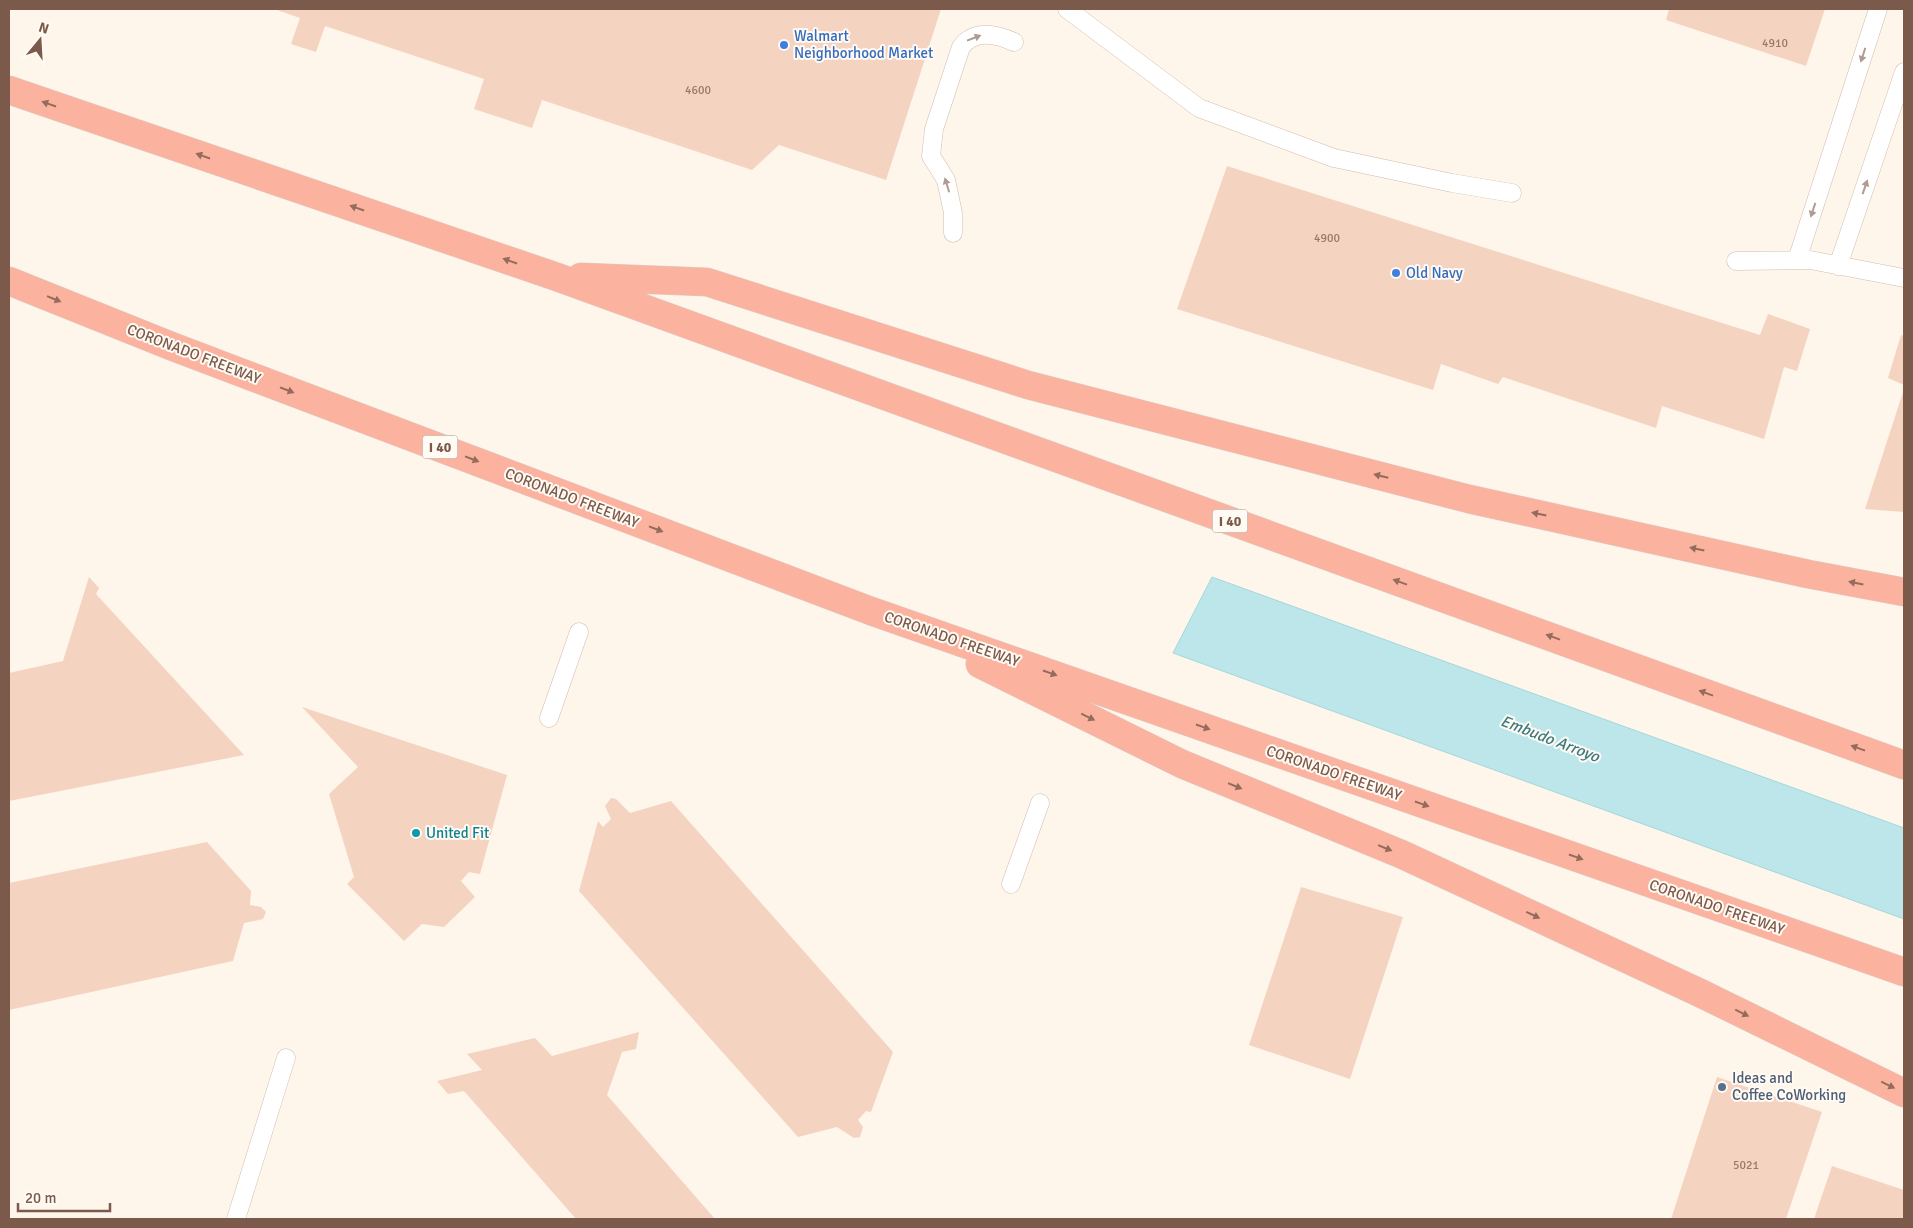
<svg xmlns="http://www.w3.org/2000/svg" width="1913" height="1228" font-family="Signika,sans-serif">
	<style>
		.water { fill: #bde6ea; stroke: #a3d7dc }
		.building { fill: #f5d3c1 }
		.lines { fill: none; stroke-linecap: round; stroke-linejoin: round }
		.service-casing { stroke: #d2bcaf; stroke-width: 19 }
		.motorway-casing { stroke: #dad1cd; stroke-width: 29 }
		.service { stroke: #fff; stroke-width: 18 }
		.motorway { stroke: #fbb29f; stroke-width: 28 }
		.oneway { fill: #b09c93 }
		.oneway2 { fill: #956c5c }
		.shop-dot { fill: #3f7fe0; stroke: #fffaf3; stroke-width: 2 }
		.culture-dot { fill: #0f9aa8; stroke: #fffaf3; stroke-width: 2 }
		.service-dot { fill: #5c6f8a; stroke: #fffaf3; stroke-width: 2 }
		.labels { text-anchor: middle; dominant-baseline: central; stroke-width: 4; stroke-linejoin: round; paint-order: stroke }
		.number-label { font-size: 12px; fill: #9a7868 }
		.shield { fill: #fffaf3; stroke: #a38a7d; stroke-width: 1 }
		.shield-label { font-size: 14px; font-weight: bold; fill: #7c5a4b }
		.shop-label { font-size: 15px; fill: #366cbe; stroke: #fffaf3; text-anchor: start }
		.street-label { font-size: 15px; fill: #7c5a4b; stroke: #fffaf3 }
		.culture-label { font-size: 15px; fill: #0d838f; stroke: #fffaf3; text-anchor: start }
		.service-label { font-size: 15px; fill: #4e5e75; stroke: #fffaf3; text-anchor: start }
		.water-label { font-size: 16px; font-style: italic; fill: #3c7a82; stroke: #fffaf3 }
	</style>
	<rect width="100%" height="100%" fill="#fef5eb"/>
	<path class="water" d="M1212 577 1904 828V919L1173 653Z"/>
	<path class="building" d="M274 9H941L886 180 779 145 752 170 542 100 532 128 474 109 484 79 325 26 316 52 291 44 300 18Z
		M1669 9H1825L1806 66 1666 20Z
		M1227 166 1760 335 1768 314 1810 329 1797 371 1784 367 1764 439 1662 406 1656 428 1503 377 1498 384 1441 364 1433 390 1177 309Z
		M1901 335 1904 336V385L1888 378Z
		M1904 389V512L1865 509Z
		M89 577 99 588 96 594 244 755 9 801V673L63 661Z
		M302 707 507 775 480 874 469 872 461 881 475 897 444 927 422 924 404 941 347 884 354 877 329 794 358 767Z
		M611 798 616 799 630 813 671 801 893 1052 871 1112 866 1111 858 1120 863 1127 860 1137 854 1138 837 1127 798 1137 579 891 598 821 603 827 611 819 605 806Z
		M207 842 251 891 250 905 261 907 266 912 263 919 244 923 233 961 9 1010V883Z
		M1301 887 1403 917 1350 1079 1249 1045Z
		M639 1032 636 1049 622 1052 607 1095 715 1219H576L464 1091 448 1094 437 1081 482 1070 467 1054 535 1038 552 1056Z
		M1717 1077 1822 1112 1786 1219H1671Z
		M1832 1166 1904 1190V1219H1814Z"/>
	<g class="lines">
		<defs>
			<path id="service" d="M1067 9 1199 108 1334 158 1452 183 1512 193
				M953 233V213L946 180 931 156 934 129 961 47C975 29 996 34 1014 42
				M1797 260 1878 9
				M1736 261 1810 260 1904 278
				M1838 266 1904 72
				M549 718 579 632
				M1011 884 1040 803
				M236 1219 286 1058"/>
			<path id="motorway" d="M9 90 557 277 1904 765
				M581 277 707 282 1028 385 1469 499 1808 574 1904 592
				M9 281 171 346 871 611 1904 972
				M980 664 1182 764 1401 854 1698 992 1904 1093"/>
		</defs>
		<use href="#service" class="service-casing"/>
		<use href="#motorway" class="motorway-casing"/>
		<use href="#service" class="service"/>
		<use href="#motorway" class="motorway"/>
	</g>
	<defs><path id="oneway-solid" d="M-6-.8H1V-3.2L6.5 0L1 3.2V.8H-6Z" transform="scale(1.25)"/></defs>
	<g class="oneway">
		<use href="#oneway-solid" transform="translate(974 38) rotate(-21)"/>
		<use href="#oneway-solid" transform="translate(1863 55) rotate(108)"/>
		<use href="#oneway-solid" transform="translate(947 185) rotate(-107)"/>
		<use href="#oneway-solid" transform="translate(1865 187) rotate(-71)"/>
		<use href="#oneway-solid" transform="translate(1813 210) rotate(108)"/>
	</g>
	<g class="oneway2">
		<use href="#oneway-solid" transform="translate(49 104) rotate(-161)"/>
		<use href="#oneway-solid" transform="translate(203 156) rotate(-161)"/>
		<use href="#oneway-solid" transform="translate(357 208) rotate(-161)"/>
		<use href="#oneway-solid" transform="translate(510 261) rotate(-161)"/>
		<use href="#oneway-solid" transform="translate(54 299) rotate(22)"/>
		<use href="#oneway-solid" transform="translate(287 390) rotate(21)"/>
		<use href="#oneway-solid" transform="translate(472 459) rotate(21)"/>
		<use href="#oneway-solid" transform="translate(1381 476) rotate(-166)"/>
		<use href="#oneway-solid" transform="translate(1539 514) rotate(-168)"/>
		<use href="#oneway-solid" transform="translate(656 529) rotate(21)"/>
		<use href="#oneway-solid" transform="translate(1697 549) rotate(-168)"/>
		<use href="#oneway-solid" transform="translate(1400 582) rotate(-160)"/>
		<use href="#oneway-solid" transform="translate(1856 583) rotate(-169)"/>
		<use href="#oneway-solid" transform="translate(1553 637) rotate(-160)"/>
		<use href="#oneway-solid" transform="translate(1050 673) rotate(19)"/>
		<use href="#oneway-solid" transform="translate(1706 693) rotate(-160)"/>
		<use href="#oneway-solid" transform="translate(1088 717) rotate(26)"/>
		<use href="#oneway-solid" transform="translate(1203 727) rotate(19)"/>
		<use href="#oneway-solid" transform="translate(1858 748) rotate(-160)"/>
		<use href="#oneway-solid" transform="translate(1235 786) rotate(22)"/>
		<use href="#oneway-solid" transform="translate(1422 804) rotate(19)"/>
		<use href="#oneway-solid" transform="translate(1385 848) rotate(22)"/>
		<use href="#oneway-solid" transform="translate(1576 857) rotate(19)"/>
		<use href="#oneway-solid" transform="translate(1533 915) rotate(25)"/>
		<use href="#oneway-solid" transform="translate(1742 1013) rotate(26)"/>
		<use href="#oneway-solid" transform="translate(1888 1085) rotate(26)"/>
	</g>
	<g class="shop-dot">
		<circle cx="784" cy="45" r="5"/>
		<circle cx="1396" cy="273" r="5"/>
	</g>
	<circle class="culture-dot" cx="416" cy="833" r="5"/>
	<circle class="service-dot" cx="1722" cy="1087" r="5"/>
	<g class="labels">
		<g class="number-label">
			<text x="1775" y="43">4910</text>
			<text x="698" y="90">4600</text>
			<text x="1327" y="238">4900</text>
			<text x="1746" y="1165">5021</text>
		</g>
		<g class="shield">
			<rect x="422.5" y="435.5" width="35" height="23" rx="4"/>
			<rect x="1212.5" y="509.5" width="35" height="23" rx="4"/>
		</g>
		<g class="shield-label">
			<text x="440" y="447">I 40</text>
			<text x="1230" y="521">I 40</text>
		</g>
		<g class="shop-label">
			<text x="794" y="36">Walmart<tspan x="794" dy="17">Neighborhood Market</tspan></text>
			<text x="1406" y="273">Old Navy</text>
		</g>
		<g class="street-label">
			<text transform="translate(194 354) rotate(21)">CORONADO FREEWAY</text>
			<text transform="translate(572 498) rotate(21)">CORONADO FREEWAY</text>
			<text transform="translate(952 639) rotate(19)">CORONADO FREEWAY</text>
			<text transform="translate(1334 773) rotate(19)">CORONADO FREEWAY</text>
			<text transform="translate(1717 907) rotate(19)">CORONADO FREEWAY</text>
		</g>
		<g class="culture-label">
			<text x="426" y="833">United Fit</text>
		</g>
		<g class="service-label">
			<text x="1732" y="1078">Ideas and<tspan x="1732" dy="17">Coffee CoWorking</tspan></text>
		</g>
		<g class="water-label">
			<text transform="translate(1550 739) rotate(21)">Embudo Arroyo</text>
		</g>
	</g>
	<rect width="1913" height="1228" fill="none" stroke="#7c5a4b" stroke-width="20"/>
	<g transform="translate(40 40) rotate(18)" stroke="#fffaf3" stroke-width="4" paint-order="stroke">
	<path d="M0-4L9 19L0 12L-9 19Z" fill="#7c5a4b"/>
	<text y="-8" font-size="14" font-weight="bold" text-anchor="middle" fill="#7c5a4b">N</text>
	</g>
	<path d="M18 1203v8h92v-8" fill="none" stroke="#7c5a4b" stroke-width="2.5"/>
	<text x="25" y="1203" font-size="15" fill="#7c5a4b" stroke="#fffaf3" stroke-width="4" paint-order="stroke">20 m</text>
</svg>
